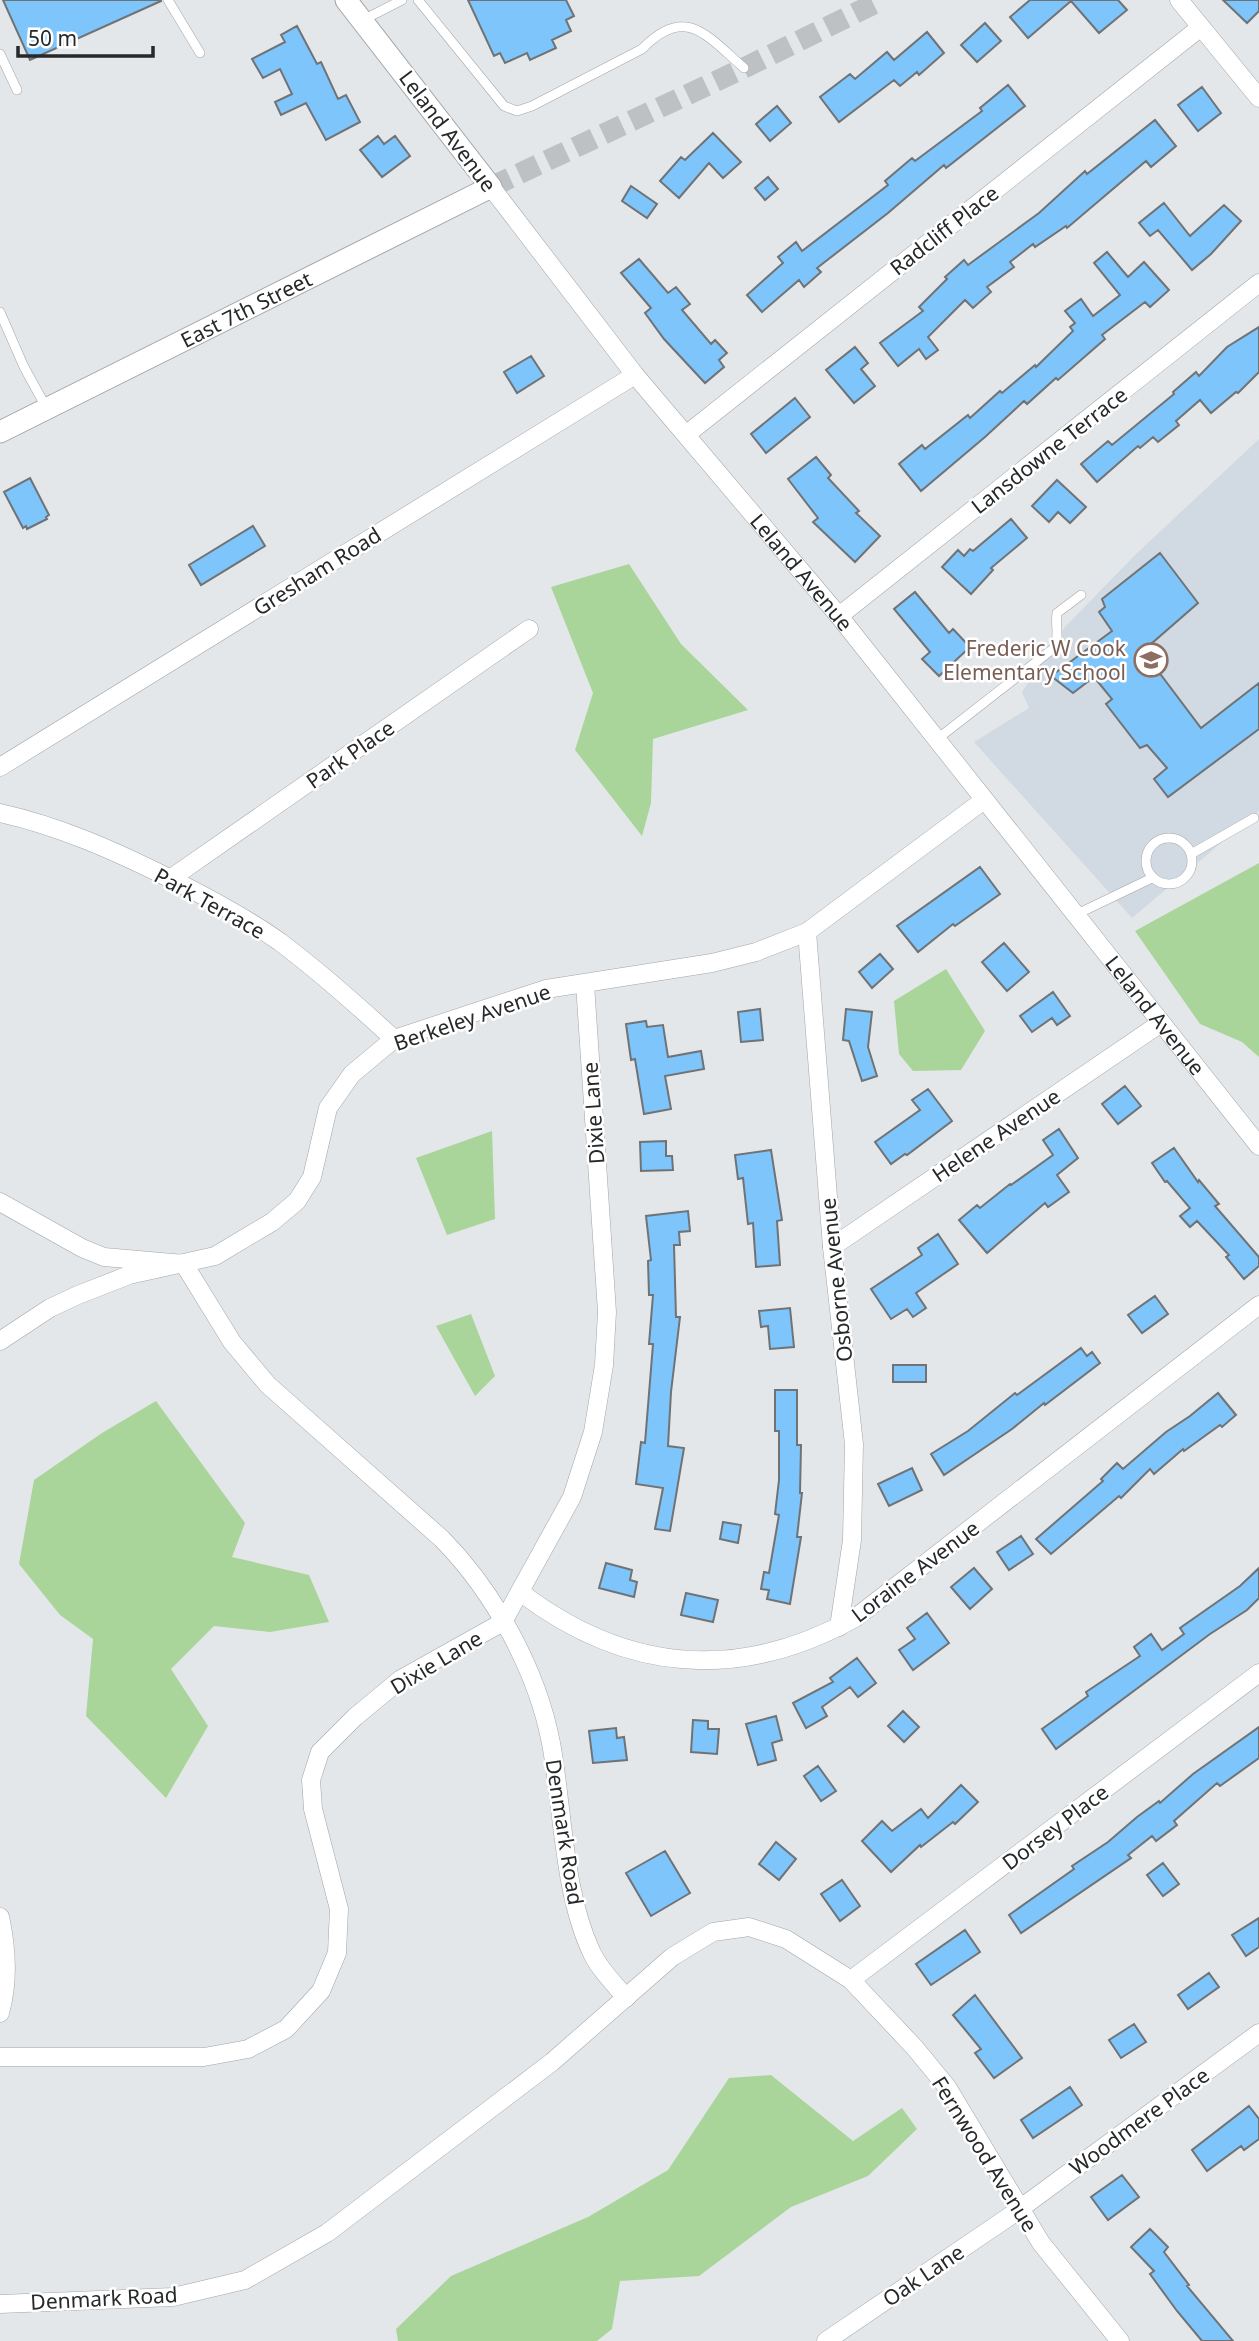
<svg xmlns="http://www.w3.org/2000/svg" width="1259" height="2341" font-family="'Noto Sans',sans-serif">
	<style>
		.built { fill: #d1dae2 }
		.green { fill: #a9d59a }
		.building { fill: #7ec5fb; stroke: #707376; stroke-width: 2 }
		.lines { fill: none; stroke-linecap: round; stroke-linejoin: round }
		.tertiary-tunnel { stroke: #bdc1c3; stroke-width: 21; stroke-dasharray: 21 10; stroke-linecap: butt }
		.service-casing { stroke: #a2a5a8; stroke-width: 10 }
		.minor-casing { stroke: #a2a5a8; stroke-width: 19 }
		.tertiary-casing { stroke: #a2a5a8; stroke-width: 23 }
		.service { stroke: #fff; stroke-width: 9 }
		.minor { stroke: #fff; stroke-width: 18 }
		.tertiary { stroke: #fff; stroke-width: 21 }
		.labels { text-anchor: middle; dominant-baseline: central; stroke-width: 5; stroke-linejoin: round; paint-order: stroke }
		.street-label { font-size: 21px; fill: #262829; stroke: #fff }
		.education-label { font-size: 21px; fill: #785e54; stroke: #fff; text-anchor: end }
	</style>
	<rect width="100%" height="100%" fill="#e3e7ea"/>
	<path class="built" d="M1259 439V811L1132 918 974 742 1029 708 1022 692 1064 628 1135 555Z"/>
	<path class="green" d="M629 564 681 644 748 710 653 739 651 803 642 836 575 750 593 693 551 587Z
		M1259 863V1057L1242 1042 1200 1024 1135 931Z
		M946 969 985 1031 961 1070 913 1071 899 1054 894 1001Z
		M492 1131 495 1219 447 1235 416 1158Z
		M471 1314 495 1376 475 1396 436 1326Z
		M156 1401 245 1523 232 1557 309 1575 329 1622 270 1632 214 1626 171 1669 208 1726 166 1798 86 1716 93 1639 60 1615 19 1564 34 1480 102 1433Z
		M771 2075 853 2141 902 2108 917 2129 868 2176 791 2207 699 2276 620 2281 612 2329 597 2341H398L396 2329 451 2276 588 2217 668 2170 729 2078Z"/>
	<path class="building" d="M3 0H161V1L30 60Z
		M468 0H566L574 16 566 20 571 31 552 40 556 48 530 60 527 53 505 63 500 53 494 56Z
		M1030 0H1118L1127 10 1099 33 1071 1 1028 38 1010 17Z
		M1223 0H1259V11L1247 23Z
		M985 23 1001 41 977 62 961 45Z
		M297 26 317 64 321 62 338 99 346 95 360 122 326 140 306 103 281 115 275 102 292 94 280 69 263 78 252 59 285 42 281 35Z
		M927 32 944 53 919 75 917 72 900 86 894 80 839 122 820 97 850 74 855 79 887 52 894 60Z
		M1008 85 1025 106 946 168 944 165 888 213 817 268 821 272 804 287 799 280 762 312 747 295 783 263 778 257 796 242 802 251 888 185 885 181 912 158 915 161 982 111 980 108Z
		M1202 87 1221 113 1198 131 1178 105Z
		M777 106 791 123 770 141 756 124Z
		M1155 120 1176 146 1151 167 1146 161 1067 228 1066 226 1035 247 1033 244 1010 262 1014 267 987 287 991 292 973 308 965 300 928 337 938 350 926 359 919 349 898 366 880 343 923 311 919 307 947 279 945 277 964 260 968 265 1039 213 1085 171 1087 174Z
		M713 133 741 162 723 178 709 163 679 198 660 181 681 157 685 160Z
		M378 136 384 144 395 136 410 156 382 177 360 150Z
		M768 177 778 189 765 200 755 188Z
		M631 186 657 204 647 218 622 201Z
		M1164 203 1190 236 1224 205 1241 221 1211 254 1192 270 1158 230 1150 236 1139 223Z
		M1107 252 1128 277 1144 262 1169 290 1150 307 1145 302 1102 335 1105 339 1058 380 1056 378 1027 404 1024 401 985 437 921 491 899 464 922 445 925 449 968 415 970 418 1000 391 1002 393 1035 365 1036 367 1073 331 1070 327 1075 323 1065 311 1081 299 1093 316 1120 295 1094 263Z
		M639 259 668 293 676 287 690 304 682 310 711 344 715 340 727 353 719 360 724 367 705 383 664 339 645 313 651 308 621 273Z
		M1259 327V372L1238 393 1236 392 1211 413 1200 400 1176 421 1179 425 1158 442 1153 437 1140 448 1138 446 1097 482 1081 464 1108 441 1112 445 1174 394 1173 392 1196 372 1199 376 1227 347Z
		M855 347 868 363 861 369 875 386 854 403 826 370Z
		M531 356 544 376 517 393 504 372Z
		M795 398 810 417 766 453 751 434Z
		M816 457 831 475 828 478 859 511 856 513 880 536 855 562 813 522 818 518 788 479Z
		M30 478 49 515 46 517 47 519 27 529 26 526 23 528 4 492Z
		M1057 480 1086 507 1070 523 1058 512 1049 522 1032 506Z
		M1011 519 1027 538 991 568 993 570 971 594 942 567 958 550 964 556 970 549 973 551Z
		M253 526 265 546 201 585 189 565Z
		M1160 553 1198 603 1143 651 1201 728 1259 683V729L1168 797 1154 779 1167 768 1147 745 1140 748 1106 704 1112 699 1094 677 1073 693 1051 676 1112 631 1099 612 1105 607 1102 599Z
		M915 592 949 633 953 629 970 647 939 676 922 659 930 652 894 609Z
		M980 867 1000 894 955 926 953 924 918 952 897 926Z
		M1004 943 1029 972 1007 991 982 962Z
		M880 954 893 969 872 988 859 972Z
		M1053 992 1070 1016 1057 1025 1052 1018 1032 1032 1020 1016Z
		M760 1009 763 1040 741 1042 738 1012Z
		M846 1009 872 1012 868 1047 877 1076 862 1081 849 1041 843 1040Z
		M646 1021 647 1027 663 1025 668 1057 701 1051 704 1069 665 1076 671 1109 644 1114 635 1059 631 1060 626 1024Z
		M1125 1086 1141 1106 1118 1124 1102 1104Z
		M928 1089 952 1121 907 1155 905 1154 891 1164 875 1142 920 1110 912 1100Z
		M1059 1129 1078 1158 1057 1175 1069 1192 1048 1207 1045 1203 987 1253 959 1220 977 1205 980 1208 1010 1184 1011 1185 1053 1155 1043 1140Z
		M666 1141V1156H672L673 1170 641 1171 640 1142Z
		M1174 1148 1198 1182 1199 1180 1219 1204 1215 1206 1259 1257V1266L1244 1279 1226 1257 1229 1255 1197 1221 1190 1227 1180 1216 1190 1208 1167 1181 1165 1182 1152 1163Z
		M771 1150 782 1220 777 1221 780 1265 756 1267 753 1223 748 1224 743 1178 738 1179 735 1155Z
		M688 1211 690 1231 679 1232 680 1245H674L676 1317H680L671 1392 668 1446 684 1448 670 1531 655 1529 663 1488 636 1484 641 1442 645 1443 653 1344H649L653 1295H649L648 1261 651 1260 646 1216Z
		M938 1234 958 1264 916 1293 926 1308 913 1317 907 1309 891 1319 871 1289 922 1255 918 1248Z
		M1155 1296 1168 1314 1142 1333 1128 1315Z
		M790 1308 794 1347 770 1349 768 1326 761 1327 759 1311Z
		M1081 1348 1087 1356 1092 1352 1100 1363 1045 1405 1044 1403 1012 1429 944 1475 931 1454 968 1431 1015 1393 1017 1395Z
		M893 1365H926V1382H893Z
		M775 1390H797V1445H801L800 1493H802L797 1537H801L790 1604 767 1599 769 1590 761 1589 764 1572 769 1573 779 1515 775 1514 779 1480V1431H775Z
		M1218 1393 1236 1415 1222 1427 1220 1425 1184 1451 1183 1449 1154 1474 1150 1469 1121 1498 1119 1496 1051 1554 1036 1539 1103 1481 1101 1479 1117 1463 1123 1469 1166 1432 1190 1416Z
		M912 1468 922 1490 889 1506 878 1484Z
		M723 1522 741 1525 738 1543 720 1539Z
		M1021 1536 1033 1554 1009 1570 997 1552Z
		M606 1563 632 1570 630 1580 637 1582 634 1597 599 1588Z
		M974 1568 992 1589 970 1609 951 1587Z
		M1259 1568V1598L1247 1610 1210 1634 1056 1749 1042 1729 1088 1696 1086 1692 1140 1656 1134 1647 1151 1634 1162 1650 1184 1634 1180 1628 1240 1586Z
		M686 1593 718 1600 713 1622 681 1615Z
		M927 1613 949 1643 913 1670 899 1650 915 1639 907 1628Z
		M857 1658 876 1683 858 1697 850 1687 822 1707 827 1716 806 1728 793 1703 833 1682 830 1678Z
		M903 1711 919 1727 904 1742 888 1726Z
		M776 1716 782 1740 772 1743 776 1760 758 1765 746 1724Z
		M693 1720 708 1721V1729H719L717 1754 691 1752Z
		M1259 1727V1758L1220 1786 1217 1783 1174 1821 1177 1825 1156 1841 1152 1836 1128 1855 1131 1858 1021 1933 1009 1915 1074 1869 1072 1866 1108 1842 1137 1817 1159 1801 1160 1803 1193 1774Z
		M616 1728 617 1738 624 1737 627 1760 593 1763 589 1731Z
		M818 1766 836 1791 821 1801 804 1776Z
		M961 1785 978 1802 955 1824 953 1822 921 1847 920 1845 891 1872 862 1841 882 1821 892 1831 921 1809 928 1818Z
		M776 1842 796 1859 779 1880 759 1864Z
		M665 1851 690 1893 651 1916 626 1873Z
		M1163 1863 1179 1884 1163 1896 1147 1875Z
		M842 1880 860 1906 840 1921 821 1894Z
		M1259 1918V1947L1246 1956 1232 1935Z
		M965 1930 980 1952 931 1985 916 1964Z
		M1209 1973 1219 1987 1188 2009 1178 1995Z
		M975 1995 1022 2058 994 2078 975 2053 981 2049 953 2015Z
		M1134 2024 1146 2042 1121 2058 1109 2040Z
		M1070 2087 1082 2105 1033 2138 1021 2120Z
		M1249 2106 1259 2119V2139L1244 2150 1241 2146 1207 2171 1192 2150Z
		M1122 2175 1139 2197 1108 2220 1091 2197Z
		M1150 2229 1168 2247 1164 2252 1189 2285 1187 2286 1233 2341H1202L1177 2311 1150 2274 1154 2271 1131 2247Z"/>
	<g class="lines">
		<path class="tertiary-tunnel" d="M491 187 744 68 882 0"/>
		<defs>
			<path id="service" d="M168 0 200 53
				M418 0 504 106 517 111 532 106 642 49C686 4 707 36 744 68
				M363 20 402 0
				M0 54 17 90
				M0 312 24 367 46 407
				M936 740 1054 648C1060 637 1055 626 1057 613L1081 595
				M1146 861a23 23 0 1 1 46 0a23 23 0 1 1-46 0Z
				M1191 854 1254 818
				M1075 915 1152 878"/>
			<g id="minor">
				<path d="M1179 0 1259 98"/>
				<path id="s1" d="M491 187 635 375 839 616 1259 1146"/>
				<path d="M687 434 1201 27"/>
				<path d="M839 616 1259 283"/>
				<path d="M0 767 635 375"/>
				<path d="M0 813C59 826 115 851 169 878 207 897 245 917 280 942 320 972 357 1005 394 1039"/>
				<path d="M170 879 529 629"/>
				<path d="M807 932 832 1247 854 1444 852 1540 839 1627"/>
				<path d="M0 1202 82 1248 104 1257 184 1264 232 1342 268 1385 442 1539C494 1592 537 1670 551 1743 563 1808 563 1891 591 1951 598 1968 614 1983 626 1998"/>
				<path d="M832 1247 1161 1023"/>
				<path d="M0 1341 50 1308 78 1295 129 1275 215 1256 272 1222 297 1201 312 1177 328 1108 352 1074 394 1039 546 989 712 963 756 952 807 932 984 800"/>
				<path d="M520 1592C626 1673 739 1682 855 1618L1259 1305"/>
				<path d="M0 1917C7 1949 9 1981 0 2013"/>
				<path d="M851 1980 1259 1673"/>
				<path d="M0 2057H204L248 2049 286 2029 321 1991 337 1953 339 1909 313 1809 311 1780 320 1752 355 1717 401 1679 503 1622 572 1497 593 1432 604 1365 607 1312 585 984"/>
				<path d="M0 2304 173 2297 245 2280 327 2233 552 2062 672 1957 713 1932 749 1927 786 1939 851 1980 915 2048 947 2087 1041 2243 1120 2341"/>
				<path d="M826 2341 1010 2216 1259 2033"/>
			</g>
			<g id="tertiary">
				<path id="s2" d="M0 432 491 187 346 0"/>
			</g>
		</defs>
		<use href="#service" class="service-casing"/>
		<use href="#minor" class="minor-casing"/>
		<use href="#tertiary" class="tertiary-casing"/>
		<use href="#service" class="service"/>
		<use href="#minor" class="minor"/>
		<use href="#tertiary" class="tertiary"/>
	</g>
	<defs>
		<symbol id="school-ring" viewBox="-11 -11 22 22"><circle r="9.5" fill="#fff" stroke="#8d6e63" stroke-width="1.5"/><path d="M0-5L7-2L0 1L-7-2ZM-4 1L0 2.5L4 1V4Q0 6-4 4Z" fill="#8d6e63"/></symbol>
	</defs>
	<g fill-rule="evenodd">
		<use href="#school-ring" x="1132" y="641" width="38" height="38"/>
	</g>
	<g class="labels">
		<g class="street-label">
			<text transform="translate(448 131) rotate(53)">Leland Avenue</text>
			<text transform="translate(944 230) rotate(-38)">Radcliff Place</text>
			<text stroke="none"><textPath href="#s2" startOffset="275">East 7th Street</textPath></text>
			<text transform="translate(1049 450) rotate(-38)">Lansdowne Terrace</text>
			<text transform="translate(317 571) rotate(-32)">Gresham Road</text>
			<text stroke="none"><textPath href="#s1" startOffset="495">Leland Avenue</textPath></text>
			<text transform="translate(350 754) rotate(-35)">Park Place</text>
			<text transform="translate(210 903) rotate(29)">Park Terrace</text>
			<text stroke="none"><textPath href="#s1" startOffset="1062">Leland Avenue</textPath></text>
			<text transform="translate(472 1017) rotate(-19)">Berkeley Avenue</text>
			<text transform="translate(593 1113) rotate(-94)">Dixie Lane</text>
			<text transform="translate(996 1135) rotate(-34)">Helene Avenue</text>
			<text transform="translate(836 1280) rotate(-96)">Osborne Avenue</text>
			<text transform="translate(915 1571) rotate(-37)">Loraine Avenue</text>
			<text transform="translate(436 1662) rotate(-31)">Dixie Lane</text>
			<text transform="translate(1055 1827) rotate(-37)">Dorsey Place</text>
			<text transform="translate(565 1832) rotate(81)">Denmark Road</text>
			<text transform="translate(1139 2121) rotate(-36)">Woodmere Place</text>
			<text transform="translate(985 2154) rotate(58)">Fernwood Avenue</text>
			<text transform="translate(923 2275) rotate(-34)">Oak Lane</text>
			<text transform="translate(104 2298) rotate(-3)">Denmark Road</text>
		</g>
		<g class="education-label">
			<text x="1126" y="648">Frederic W Cook<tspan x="1126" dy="24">Elementary School</tspan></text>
		</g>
	</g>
	<path d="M18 46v10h135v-10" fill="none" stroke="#262829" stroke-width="3.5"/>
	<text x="28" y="46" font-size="21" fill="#262829" stroke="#ffffff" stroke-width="5" paint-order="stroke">50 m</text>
</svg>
